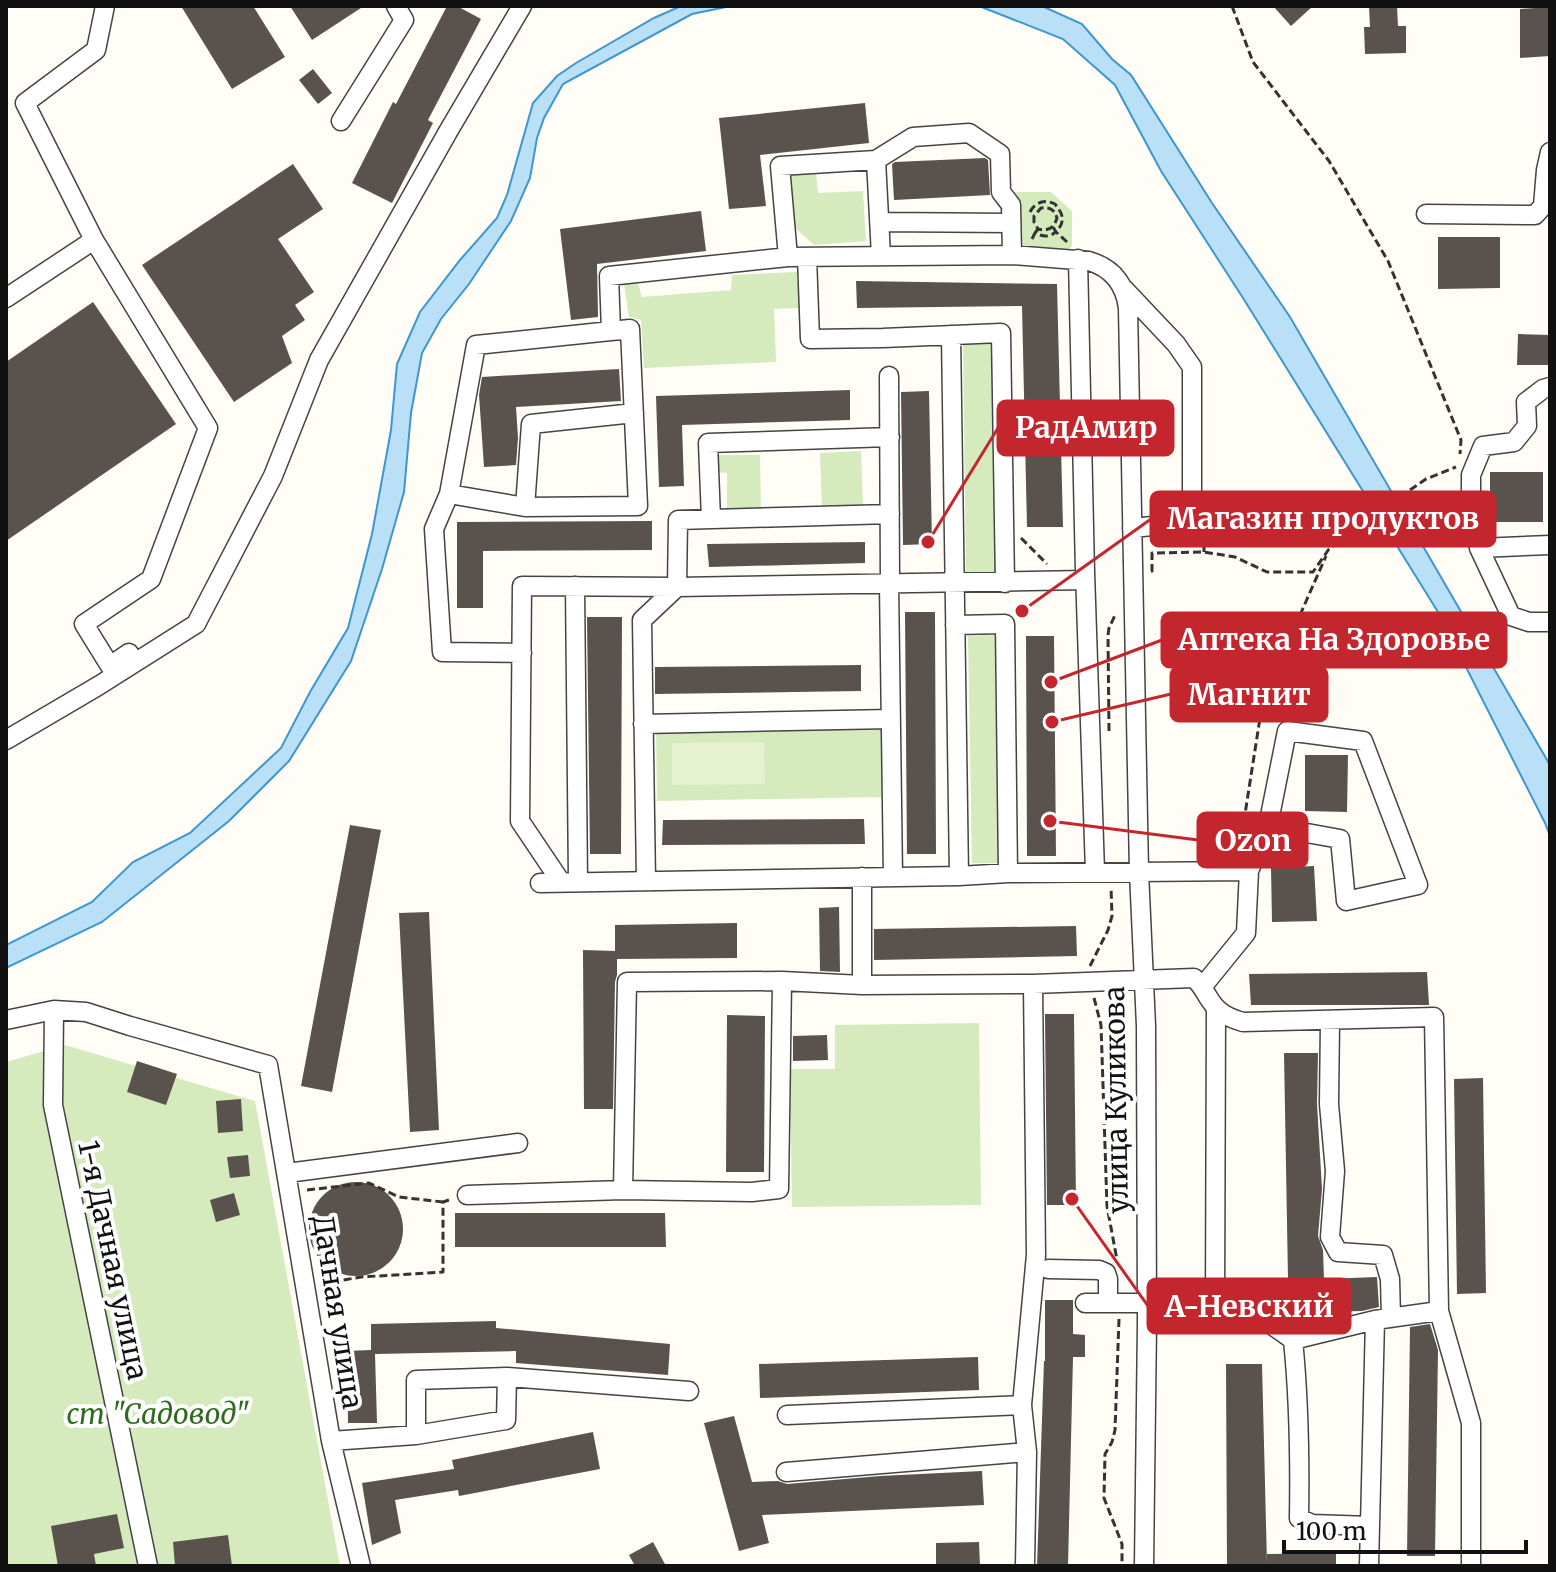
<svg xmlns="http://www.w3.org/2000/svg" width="1556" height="1572" font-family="Merriweather,serif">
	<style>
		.green { fill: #d5ebbd }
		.pitch { fill: #e6f2cf }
		.water { fill: #b9e0f7; stroke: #3f96cf; stroke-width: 2 }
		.building { fill: #5a524d }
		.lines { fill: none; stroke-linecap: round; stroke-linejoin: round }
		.minor-casing { stroke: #444; stroke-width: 21 }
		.path { stroke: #333; stroke-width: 3; stroke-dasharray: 8 4; stroke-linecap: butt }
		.minor { stroke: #fff; stroke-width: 18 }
		.labels { text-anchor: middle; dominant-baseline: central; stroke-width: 8; stroke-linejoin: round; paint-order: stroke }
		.street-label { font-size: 28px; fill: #111; stroke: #fff }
		.park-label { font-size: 28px; font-style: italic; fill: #2f6b1f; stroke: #fff }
		.leader { fill: none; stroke: #c4262e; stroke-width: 3 }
		.callout-dot { fill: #c4262e; stroke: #fff; stroke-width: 3 }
		.callout { fill: #c4262e; stroke: #c4262e; stroke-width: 3 }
		.callout-label { font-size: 30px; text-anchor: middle; font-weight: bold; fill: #fff }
	</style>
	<rect width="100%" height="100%" fill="#fffdf5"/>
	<path class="green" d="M816 173 818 193 863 191 866 241 814 245 794 227 791 175Z
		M1001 192H1051L1072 211V246L1062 258 1012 255Z
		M797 272 799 308 774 309 776 362 644 368 641 320 629 317 624 284H638L642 297 731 290 732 275Z
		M992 342 996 574H966L963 343Z
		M861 451 863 506 822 507 820 453Z
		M716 455H760L761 513H727V473L716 472Z
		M995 635 998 863H972L968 636Z
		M883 724 885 797 657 801 656 729Z
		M979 1023 981 1205 792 1207 790 1069H835V1025Z
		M65 1045 255 1101 340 1566H6V1062Z"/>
	<path class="pitch" d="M764 742 765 784 672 785V743Z"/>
	<path class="water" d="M681 6H731L692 14 563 84 544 118 537 138 530 178 511 221 469 284 441 319 422 353 411 413 404 492 382 569 351 661 289 761 229 821 102 922 6 968V945L92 902 133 862 190 833 281 748 310 692 348 628 372 534 391 430 397 364 420 312 460 260 497 218 507 195 533 103 557 76 576 63 654 18Z
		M979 6H1042L1082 24 1112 59 1131 75 1212 203 1290 317 1550 765V836L1545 823 1438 612 1243 298 1161 171 1115 85 1063 39Z"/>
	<path class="building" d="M181 6H253L285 57 232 89Z
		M290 6H364L312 40Z
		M447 6H457L481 19 428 120 433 123 392 203 352 183 393 102 396 104Z
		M1273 6H1313L1291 26Z
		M1369 6H1397L1398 26H1406V53L1365 54 1364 27H1370Z
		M1550 7V56L1520 58V9Z
		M313 69 332 93 318 104 299 80Z
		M865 103 869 143 760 155 766 206 729 209 719 118Z
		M985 158 988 160 990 195 894 200 892 164 895 162Z
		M293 164 323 209 278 239 314 292 295 305 305 320 282 336 292 363 234 402 142 265Z
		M701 211 706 251 597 264 598 317 571 320 560 229Z
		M1438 237H1500V288L1438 289Z
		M856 281 1057 284 1063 527H1027L1022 306 857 308Z
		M93 302 176 424 6 541V362Z
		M1518 334 1550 335V365H1517Z
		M619 369 621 401 516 407 518 438 516 465 484 467 479 395 482 377Z
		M850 390V420L682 425 684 486 659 487 656 396Z
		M929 391 932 544 903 545 901 392Z
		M1490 472H1543V522H1490Z
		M652 521V550L483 551V608H457V522Z
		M865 542V563L709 567 707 544Z
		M905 612H935L936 854H907Z
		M587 617H622L621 854H590Z
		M1026 636H1054L1056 856H1027Z
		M861 665V691L655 694V667Z
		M1305 755H1348L1347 812 1305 811Z
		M864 819 865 844 662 845 663 820Z
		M350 825 381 830 332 1092 301 1086Z
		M1314 866 1317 921 1272 922 1271 868Z
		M839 907 840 972 820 971 819 908Z
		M429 912 439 1130 410 1132 399 913Z
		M737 923V958L617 959V975L615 982 613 1109H584L583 950 615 951V925Z
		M1076 926 1077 956 874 960V929Z
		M1427 972 1429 1005H1251L1249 974Z
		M1045 1014H1074L1076 1205H1047Z
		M727 1015 765 1016 764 1172H726Z
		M827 1035 828 1060 793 1061V1036Z
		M1284 1053H1318L1317 1104 1322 1189 1318 1236 1323 1250 1324 1279 1377 1277 1379 1307 1362 1311 1325 1312V1309H1293L1292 1279H1288Z
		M137 1061 177 1074 166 1105 127 1092Z
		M1483 1078 1486 1293 1457 1294 1454 1079Z
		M241 1099 243 1131 218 1133 216 1101Z
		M248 1155 250 1176 230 1178 227 1157Z
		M309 1229a47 47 0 1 1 94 0a47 47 0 1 1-94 0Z
		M234 1193 240 1215 216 1222 210 1200Z
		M455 1213H665L666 1247H455Z
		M1045 1300H1073V1334L1085 1335V1357H1073L1068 1566H1037L1044 1361H1045Z
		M496 1321V1328L670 1344 668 1375 516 1363V1351L375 1354 377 1423H348L347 1351 371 1350V1324Z
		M1430 1324 1438 1350 1435 1556H1407L1410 1327Z
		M978 1357 979 1390 760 1398 759 1364Z
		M1226 1364H1262L1267 1564V1554L1336 1553V1566H1227Z
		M734 1416 752 1482 778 1481 787 1484 880 1476 982 1471 984 1505 762 1515 769 1543 739 1551 704 1423Z
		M593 1432 600 1469 459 1496 458 1490 395 1500 401 1533 372 1545 362 1483 454 1469 452 1460Z
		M117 1514 124 1548 94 1554 96 1566H58L51 1526Z
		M228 1535 232 1566H175L173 1542Z
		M653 1542 666 1566H635L629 1555Z
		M979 1542 980 1566H936V1543Z"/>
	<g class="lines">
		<defs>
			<path id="minor" d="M341 121 404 20 396 6
				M876 160 881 256
				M1426 214 1535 215 1543 206 1546 170 1550 152
				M880 222 1011 223
				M94 240 208 428 151 579 84 624 110 666 129 653
				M788 257 780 166 876 160 913 137 969 133 1000 154 1001 192 1011 205 1012 255
				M807 257 810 339 883 338 1001 333 1005 583
				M1078 259 1085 572 1095 872
				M1124 289 1176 344 1192 367V498L1189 511 1163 525 1132 528
				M6 298 94 240 25 103 96 50 105 6
				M951 335 959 876
				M889 376 890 584
				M1550 387 1543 389 1526 402 1527 426 1514 442 1483 446 1471 475V508L1479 548 1550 545
				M449 494 476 345 611 331
				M525 507 531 424 634 413
				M711 519 708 443 890 437
				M1479 548 1511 616 1529 622H1550
				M889 584 893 877
				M575 586 578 882
				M955 625 1005 624 1008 873
				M522 653 442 652 434 529 449 494 525 507 638 506 630 329 611 331 609 276 788 257 1012 255 1089 261C1112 268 1125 284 1128 308L1139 872 1146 1026 1147 1323 1144 1566
				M643 724 891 719
				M6 740 98 686 196 624 273 476 319 360 449 130 522 6
				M862 877V985
				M646 881 642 620 677 587 678 520 890 514
				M561 882 520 821 522 586 677 587 1085 580
				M540 883 959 876 1008 873 1249 871 1268 826 1287 731 1363 741 1418 885 1346 901 1340 839 1268 826
				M1203 986 1246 933 1249 871
				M54 1010 53 1105 148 1566
				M6 1020 54 1010 86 1012 130 1026 268 1065 331 1441 361 1566
				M1330 1021 1329 1104 1335 1171 1330 1237 1338 1252 1383 1255 1390 1279 1391 1318
				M287 1173 518 1143
				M623 1190 627 982 782 981 862 985 1033 984 1194 978C1202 985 1204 991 1210 1000 1218 1013 1229 1018 1243 1022L1434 1017 1439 1311 1375 1320 1369 1566
				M467 1195 623 1190 752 1192 779 1189 782 981
				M1048 1269 1099 1270 1106 1273 1108 1279V1303
				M1085 1303H1147
				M1215 1311 1216 1009
				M1439 1311 1471 1423V1566
				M1147 1323 1199 1311H1215L1259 1316 1293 1340C1299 1399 1300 1458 1299 1518L1312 1524 1370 1526
				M1293 1340 1375 1320
				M787 1415 1022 1405
				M416 1435V1380L507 1377
				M331 1441 416 1435 506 1420 507 1377 689 1391
				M786 1472 1027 1452
				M1025 1566 1027 1452 1022 1405 1036 1255 1033 984"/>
		</defs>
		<use href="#minor" class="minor-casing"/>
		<path class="path" d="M1232 6 1253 62 1329 161 1388 261 1461 440 1460 454
			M1030 212C1035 202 1045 199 1055 204 1063 214 1066 221 1056 232L1053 227
			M1035 233 1038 229 1034 222V216L1041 208C1050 207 1054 209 1057 218 1054 228 1048 232 1038 229
			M1032 239 1035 233C1043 237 1049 237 1056 232L1067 242
			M1204 520V552
			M1021 538 1047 564
			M1151 571H1152V553L1204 552 1235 557 1267 572H1313L1329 549 1378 512 1426 479 1456 467
			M1109 731 1108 635 1109 628 1116 613
			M1240 846 1260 718 1271 681 1326 556
			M1090 966 1108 930 1112 916 1111 887
			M1094 998 1101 1025 1107 1206 1117 1260
			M307 1190 369 1183 399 1197 443 1202
			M320 1284 361 1277 443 1272V1202L452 1199
			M1119 1319 1115 1430 1112 1442 1105 1454 1104 1498 1122 1544V1566"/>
		<use href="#minor" class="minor"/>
	</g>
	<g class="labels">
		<g class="street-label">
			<text transform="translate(1116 1100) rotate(-91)">улица Куликова</text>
			<text transform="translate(113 1260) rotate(78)">1-я Дачная улица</text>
			<text transform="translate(338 1312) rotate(81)">Дачная улица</text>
		</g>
		<g class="park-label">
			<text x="158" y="1414">ст "Садовод"</text>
		</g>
	</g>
	<path class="leader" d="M928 542L998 428M1022 611L1151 519M1051 682L1162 640M1052 722L1171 694M1050 821L1198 840M1072 1199L1148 1306"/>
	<g class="callout-dot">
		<circle cx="928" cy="542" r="8"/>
		<circle cx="1022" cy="611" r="8"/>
		<circle cx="1051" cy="682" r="8"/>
		<circle cx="1052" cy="722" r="8"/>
		<circle cx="1050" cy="821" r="8"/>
		<circle cx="1072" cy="1199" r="8"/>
	</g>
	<g class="callout">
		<rect x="998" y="401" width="175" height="54" rx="8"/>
		<rect x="1151" y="492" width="344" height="54" rx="8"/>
		<rect x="1162" y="613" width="344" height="54" rx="8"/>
		<rect x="1171" y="667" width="156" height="54" rx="8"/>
		<rect x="1198" y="813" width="109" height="54" rx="8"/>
		<rect x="1148" y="1279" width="202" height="54" rx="8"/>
	</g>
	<g class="callout-label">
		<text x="1086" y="438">РадАмир</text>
		<text x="1323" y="529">Магазин продуктов</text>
		<text x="1334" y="650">Аптека На Здоровье</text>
		<text x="1249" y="705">Магнит</text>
		<text x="1253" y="851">Ozon</text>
		<text x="1249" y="1317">А-Невский</text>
	</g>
	<rect width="1556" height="1572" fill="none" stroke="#111111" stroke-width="16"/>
	<path d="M1284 1540v12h242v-12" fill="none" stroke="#111111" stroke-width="4"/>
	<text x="1296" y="1540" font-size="24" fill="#111111" stroke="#ffffff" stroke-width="6" paint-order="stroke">100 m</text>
</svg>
